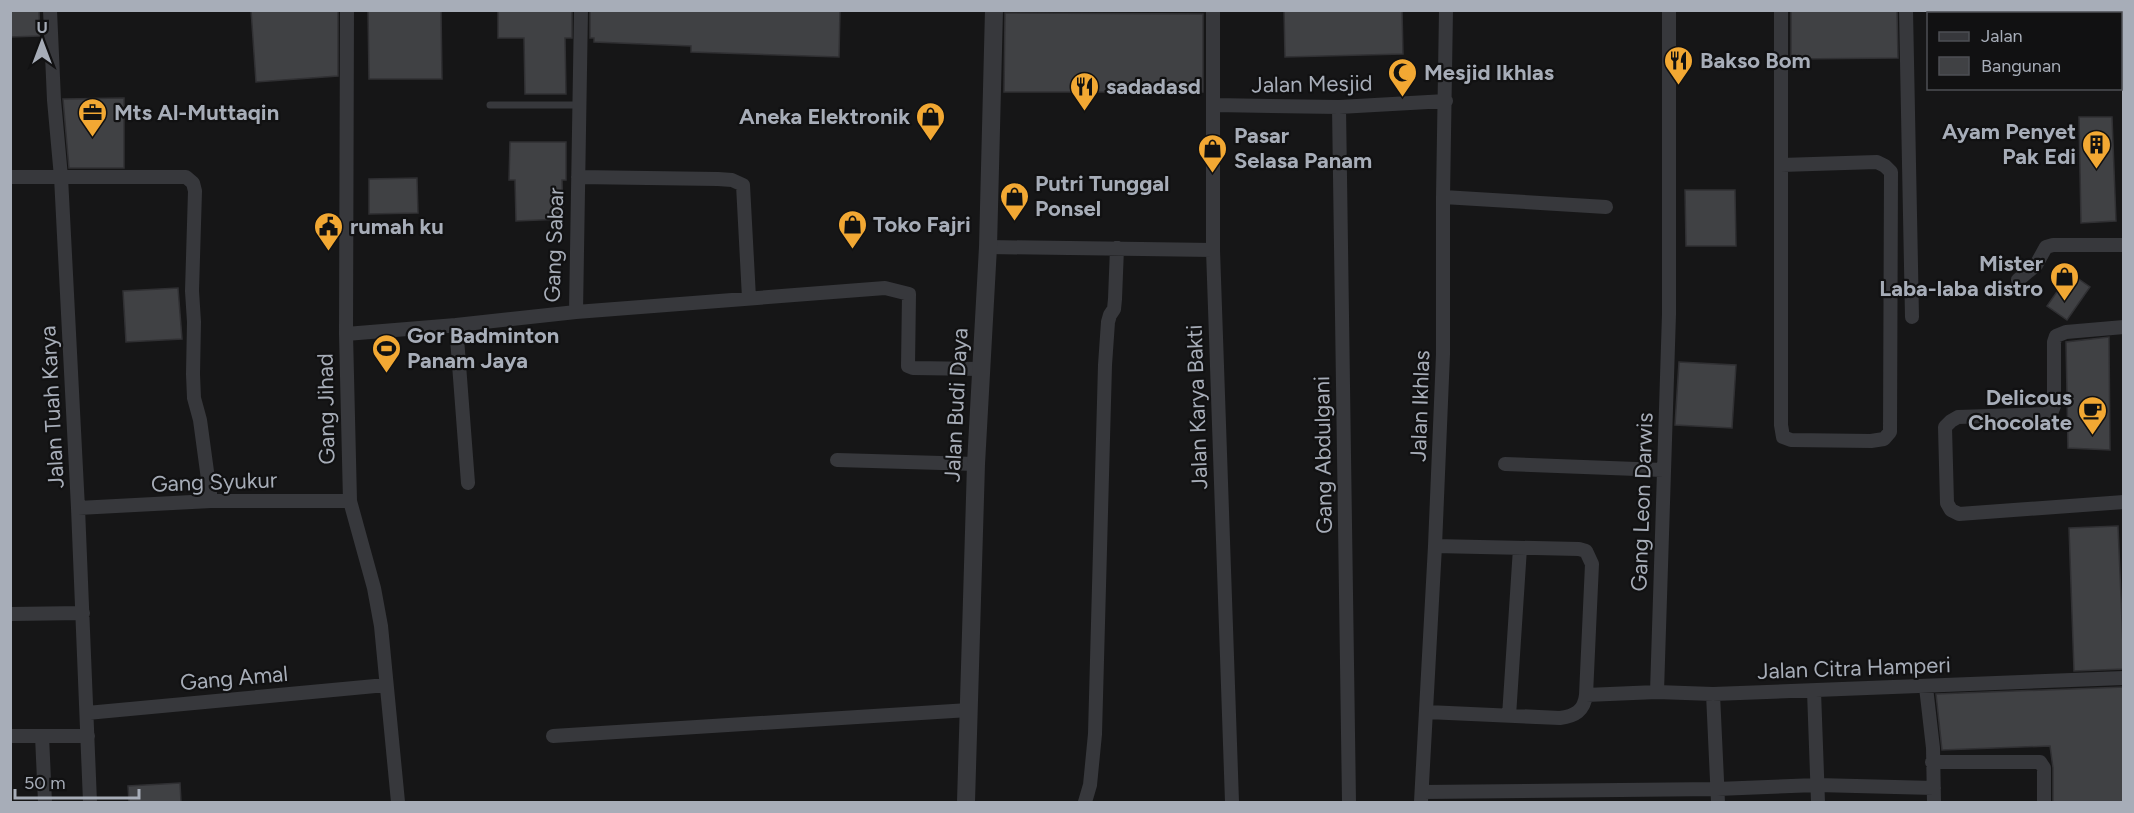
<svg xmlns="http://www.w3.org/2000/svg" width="2134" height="813" font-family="Figtree,sans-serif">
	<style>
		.building { fill: #404144; stroke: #303033; stroke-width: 1.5 }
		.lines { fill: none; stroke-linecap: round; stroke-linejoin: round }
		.service { stroke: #37383c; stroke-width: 7 }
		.minor { stroke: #37383c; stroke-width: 14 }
		.tertiary { stroke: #37383c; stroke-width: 18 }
		.labels { text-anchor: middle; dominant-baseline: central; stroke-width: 4.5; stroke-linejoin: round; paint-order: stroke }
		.poi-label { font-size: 22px; font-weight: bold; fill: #a7adb8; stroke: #111112; text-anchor: start }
		.street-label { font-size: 22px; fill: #a7adb8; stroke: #111112 }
	</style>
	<rect width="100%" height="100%" fill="#161617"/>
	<path class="building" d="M10 10H39L40 36 10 37Z
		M251 10H338V76L256 82Z
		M368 10H441L442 79H369Z
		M498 10H572V38H565L566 94H525L524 38H498Z
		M590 10H840L839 57 691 52V46L594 42V38H590Z
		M1284 10H1402L1403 54 1285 57Z
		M1791 10H1897L1898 58 1791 59Z
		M1005 13 1203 14V92H1004Z
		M124 98V168H69L63 99Z
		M2079 117H2112L2116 221 2081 223Z
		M510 142H566V180H562L563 219 516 221 515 180H509Z
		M417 178 418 213 369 214V179Z
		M1685 190H1735L1736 246H1686Z
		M2070 273 2090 287 2067 320 2047 306Z
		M178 288 182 339 126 342 123 291Z
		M2109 337 2110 450 2068 448 2066 342Z
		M1679 362 1736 365 1732 428 1675 425Z
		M2118 526 2124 669 2074 671 2069 528Z
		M2124 687V802H2053V768L2050 746 1942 750 1936 694Z
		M180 783 181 802H129L128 786Z"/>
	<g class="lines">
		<path class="service" d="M490 105H579"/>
		<path class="minor" d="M50 10 54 100 61 177 78 508 90 802
			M347 10 346 334 350 501 374 588 381 626 398 802
			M1213 10V250L1232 802
			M1781 10V425L1783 437 1791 440 1871 441 1884 439 1890 432 1891 172 1885 166 1877 162 1781 165
			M1906 10 1912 317
			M1214 105 1339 107 1446 101
			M1339 107 1349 802
			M10 177H186L193 183 195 191 192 291 194 322 193 374 194 398 200 420 211 501
			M578 177 718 179 732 180 743 185 749 298
			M1443 197 1606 207
			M988 247 1213 250
			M2018 280 2036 265 2046 247 2053 245H2124
			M576 312 885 288 909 294 908 366 913 368 981 369
			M2124 327 2066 332 2056 336 2054 342V406L2052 411 2045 414 1958 417 1951 421 1945 427 1947 503 1951 510 1959 514 2124 502
			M346 334 456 325
			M837 460 976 464
			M1505 464 1663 470
			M468 483 456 325 576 312 581 10
			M78 508 211 501H350
			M10 614 83 613
			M1926 687 1933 748 1934 802
			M1814 691 1818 802
			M1657 692 1669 314V10
			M1713 694 1718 802
			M1586 695 1657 692 1713 694 2124 678
			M1427 712 1560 718C1575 716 1584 711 1586 695L1592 564 1586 551 1579 549 1435 546
			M87 713 386 685
			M1509 716 1520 548
			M10 736H88
			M42 736 45 802
			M553 736 969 710
			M1932 762H2040L2044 768V802
			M1422 792 1717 789 1817 785 1934 788
			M1085 802 1090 785 1095 734 1105 365 1108 322 1110 315 1114 309 1115 299 1117 248
			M1421 802 1435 546 1443 354V197L1446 10"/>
		<path class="tertiary" d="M966 802 976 464 988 247 994 10"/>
	</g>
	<defs>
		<symbol id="restaurant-pin" viewBox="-11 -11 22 30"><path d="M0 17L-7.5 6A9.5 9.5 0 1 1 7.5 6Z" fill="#f2a833" stroke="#111112"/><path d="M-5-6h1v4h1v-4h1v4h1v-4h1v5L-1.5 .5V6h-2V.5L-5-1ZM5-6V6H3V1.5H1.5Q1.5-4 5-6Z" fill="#111"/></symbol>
		<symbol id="mosque-pin" viewBox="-11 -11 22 30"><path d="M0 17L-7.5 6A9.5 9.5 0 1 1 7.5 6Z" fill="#f2a833" stroke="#111112"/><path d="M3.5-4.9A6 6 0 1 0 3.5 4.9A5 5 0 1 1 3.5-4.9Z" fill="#111"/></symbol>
		<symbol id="office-pin" viewBox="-11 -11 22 30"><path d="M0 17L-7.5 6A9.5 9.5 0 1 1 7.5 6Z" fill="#f2a833" stroke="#111112"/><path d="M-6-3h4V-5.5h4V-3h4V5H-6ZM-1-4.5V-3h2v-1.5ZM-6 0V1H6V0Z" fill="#111"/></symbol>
		<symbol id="shop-pin" viewBox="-11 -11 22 30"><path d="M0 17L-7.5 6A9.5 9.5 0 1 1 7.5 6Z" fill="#f2a833" stroke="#111112"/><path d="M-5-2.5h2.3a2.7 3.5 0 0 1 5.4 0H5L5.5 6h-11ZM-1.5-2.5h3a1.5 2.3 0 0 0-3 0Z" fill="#111"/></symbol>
		<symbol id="building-pin" viewBox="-11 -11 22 30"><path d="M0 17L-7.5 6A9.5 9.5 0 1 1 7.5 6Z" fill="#f2a833" stroke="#111112"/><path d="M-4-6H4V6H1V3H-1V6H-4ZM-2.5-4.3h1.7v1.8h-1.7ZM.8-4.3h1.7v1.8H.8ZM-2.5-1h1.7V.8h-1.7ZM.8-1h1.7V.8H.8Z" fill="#111"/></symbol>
		<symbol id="civic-pin" viewBox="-11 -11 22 30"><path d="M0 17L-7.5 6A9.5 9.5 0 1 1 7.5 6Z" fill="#f2a833" stroke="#111112"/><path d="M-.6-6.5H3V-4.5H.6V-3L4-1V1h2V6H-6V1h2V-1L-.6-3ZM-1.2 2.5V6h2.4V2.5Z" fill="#111"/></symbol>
		<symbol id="stadium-pin" viewBox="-11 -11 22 30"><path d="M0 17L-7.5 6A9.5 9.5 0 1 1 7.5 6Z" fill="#f2a833" stroke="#111112"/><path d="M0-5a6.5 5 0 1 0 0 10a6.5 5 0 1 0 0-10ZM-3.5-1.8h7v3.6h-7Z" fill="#111"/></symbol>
		<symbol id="cafe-pin" viewBox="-11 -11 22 30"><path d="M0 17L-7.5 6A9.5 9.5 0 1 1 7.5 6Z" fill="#f2a833" stroke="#111112"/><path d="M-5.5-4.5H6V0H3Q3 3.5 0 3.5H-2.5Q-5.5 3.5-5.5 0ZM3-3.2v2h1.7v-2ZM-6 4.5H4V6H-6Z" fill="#111"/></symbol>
	</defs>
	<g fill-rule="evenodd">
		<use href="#restaurant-pin" x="1662" y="44" width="33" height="45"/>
		<use href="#mosque-pin" x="1386" y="56" width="33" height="45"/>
		<use href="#restaurant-pin" x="1068" y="70" width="33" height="45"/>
		<use href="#office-pin" x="76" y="96" width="33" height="45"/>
		<use href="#shop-pin" x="914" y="100" width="33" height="45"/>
		<use href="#building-pin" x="2080" y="128" width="33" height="45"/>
		<use href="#shop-pin" x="1196" y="132" width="33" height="45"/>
		<use href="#shop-pin" x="998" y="180" width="33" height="45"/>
		<use href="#shop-pin" x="836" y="208" width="33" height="45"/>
		<use href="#civic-pin" x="312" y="210" width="33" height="45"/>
		<use href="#shop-pin" x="2048" y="260" width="33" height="45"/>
		<use href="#stadium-pin" x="370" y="332" width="33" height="45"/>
		<use href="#cafe-pin" x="2076" y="394" width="33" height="45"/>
	</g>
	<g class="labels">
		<g class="poi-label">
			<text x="1700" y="60">Bakso Bom</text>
			<text x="1424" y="72">Mesjid Ikhlas</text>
			<text x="1106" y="86">sadadasd</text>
			<text x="114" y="112">Mts Al-Muttaqin</text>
			<text x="910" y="116" text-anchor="end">Aneka Elektronik</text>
			<text x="2076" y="131" text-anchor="end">Ayam Penyet<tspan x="2076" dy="25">Pak Edi</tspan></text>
			<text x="1234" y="135">Pasar<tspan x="1234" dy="25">Selasa Panam</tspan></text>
			<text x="1035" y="183">Putri Tunggal<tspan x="1035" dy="25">Ponsel</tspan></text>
			<text x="873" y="224">Toko Fajri</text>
			<text x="350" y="226">rumah ku</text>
			<text x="2043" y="263" text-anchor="end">Mister<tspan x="2043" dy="25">Laba-laba distro</tspan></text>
			<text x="407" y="335">Gor Badminton<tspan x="407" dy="25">Panam Jaya</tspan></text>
			<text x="2072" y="397" text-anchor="end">Delicous<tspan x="2072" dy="25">Chocolate</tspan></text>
		</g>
		<g class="street-label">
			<text transform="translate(1312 84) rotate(-1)">Jalan Mesjid</text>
			<text transform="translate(554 245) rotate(-88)">Gang Sabar</text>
			<text transform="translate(956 405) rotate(-87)">Jalan Budi Daya</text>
			<text transform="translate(1420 406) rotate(-88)">Jalan Ikhlas</text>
			<text transform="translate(52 407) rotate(-93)">Jalan Tuah Karya</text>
			<text transform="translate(1197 407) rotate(-92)">Jalan Karya Bakti</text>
			<text transform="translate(326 409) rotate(-91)">Gang Jihad</text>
			<text transform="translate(1323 455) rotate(-91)">Gang Abdulgani</text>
			<text transform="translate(214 482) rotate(-2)">Gang Syukur</text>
			<text transform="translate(1642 502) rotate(-88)">Gang Leon Darwis</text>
			<text transform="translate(1854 668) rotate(-2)">Jalan Citra Hamperi</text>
			<text transform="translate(234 678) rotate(-5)">Gang Amal</text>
		</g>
	</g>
	<rect width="2134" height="813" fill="none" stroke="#a7adb8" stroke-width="24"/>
	<rect x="1927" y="12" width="195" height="78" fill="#111112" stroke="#4d4f54" stroke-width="1.5"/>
	<rect x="1939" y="32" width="30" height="9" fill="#37383c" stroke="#4d4f54" stroke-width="1.5"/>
	<text x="1981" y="42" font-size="18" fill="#a7adb8">Jalan</text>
	<rect x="1939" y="57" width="30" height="18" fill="#404144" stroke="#4d4f54" stroke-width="1.5"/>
	<text x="1981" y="72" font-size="18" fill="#a7adb8">Bangunan</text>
	<g transform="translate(42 42)" stroke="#111112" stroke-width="4.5" paint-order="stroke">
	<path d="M0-4.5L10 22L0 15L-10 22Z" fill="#a7adb8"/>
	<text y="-9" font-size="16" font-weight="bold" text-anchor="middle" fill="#a7adb8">U</text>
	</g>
	<path d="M15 789v9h124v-9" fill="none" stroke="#a7adb8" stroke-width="3"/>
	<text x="24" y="789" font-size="18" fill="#a7adb8" stroke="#111112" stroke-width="4.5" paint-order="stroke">50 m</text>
</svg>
